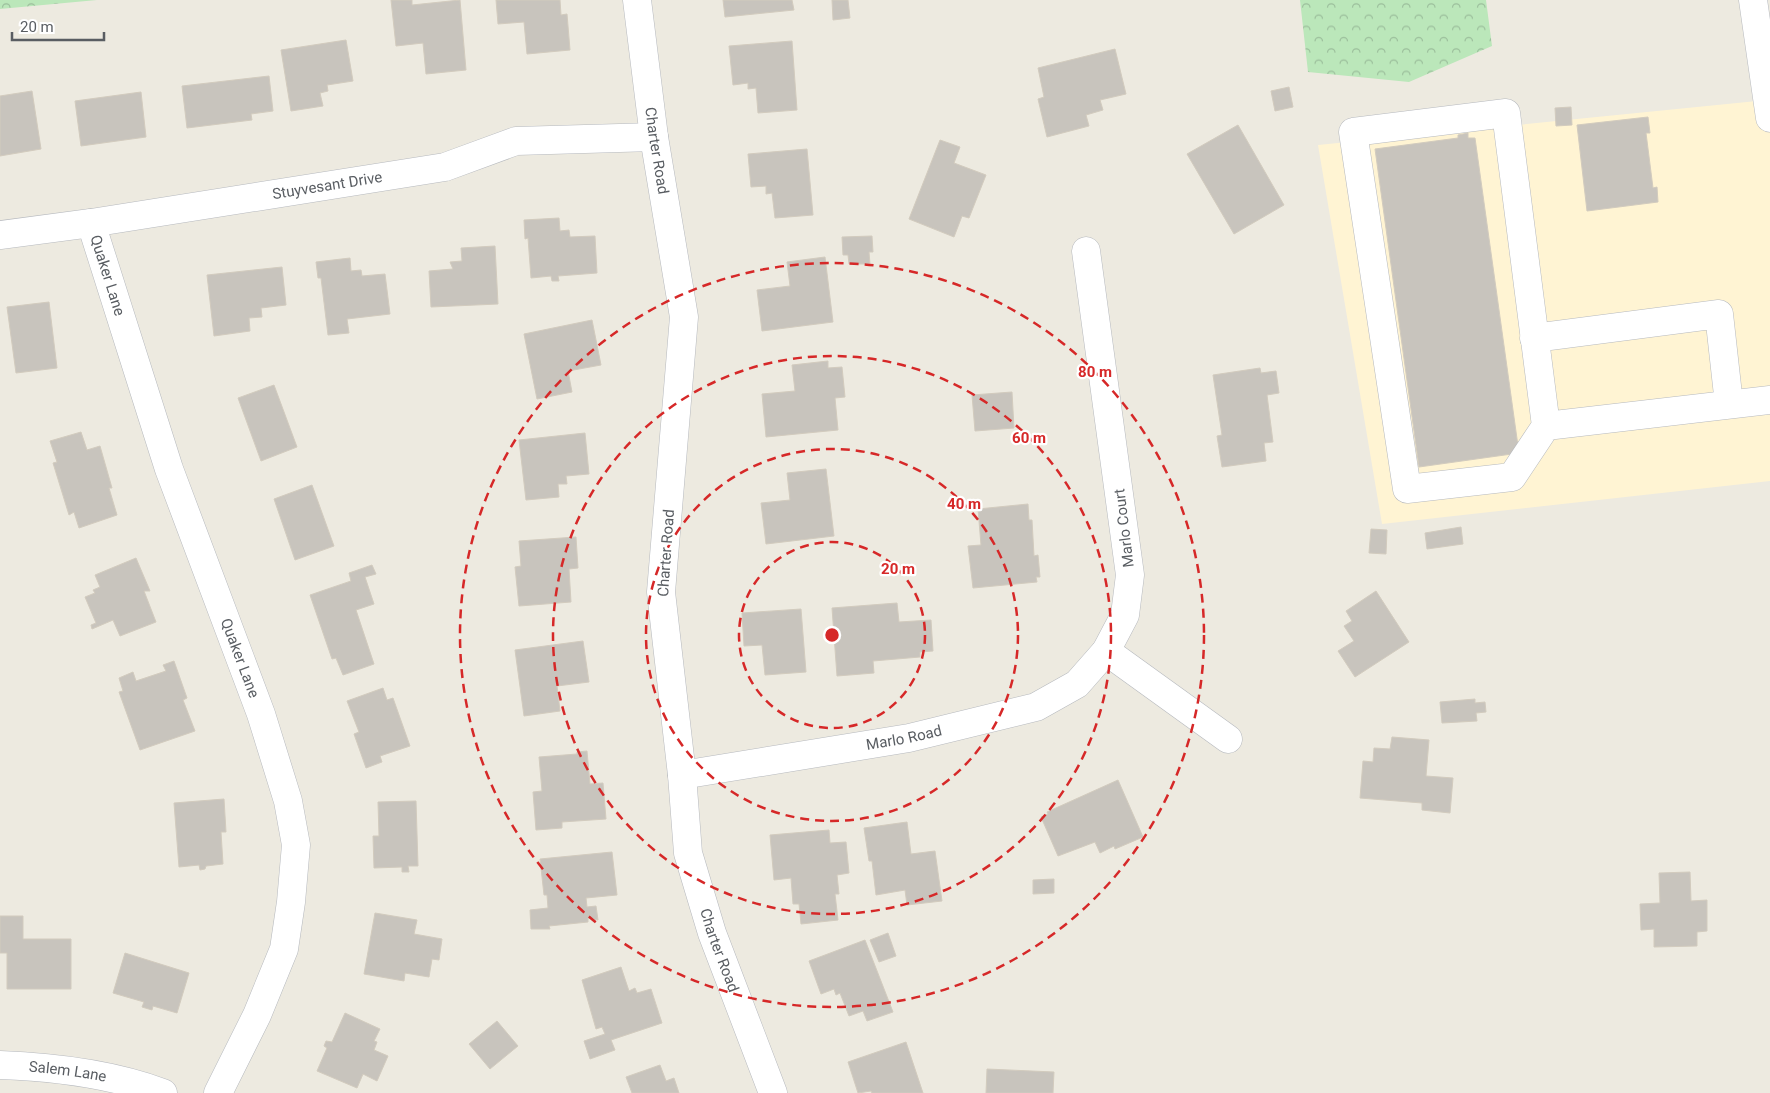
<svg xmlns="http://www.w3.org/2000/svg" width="1770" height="1093" font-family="Roboto,sans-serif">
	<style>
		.commercial { fill: #fff4d3 }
		.forest { fill: url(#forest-crowns) }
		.building { fill: #c8c4bd; stroke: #d2cbbe }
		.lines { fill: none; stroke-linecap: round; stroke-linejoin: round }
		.minor-casing { stroke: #b6b9be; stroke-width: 29 }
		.minor { stroke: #fff; stroke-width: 28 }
		.ring { fill: none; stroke: #d62828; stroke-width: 2.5; stroke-dasharray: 9 6 }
		.labels { text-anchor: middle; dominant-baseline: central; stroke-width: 4.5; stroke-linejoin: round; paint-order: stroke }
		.street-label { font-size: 15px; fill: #595d62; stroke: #fff }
		.centre { fill: #d62828; stroke: #fff; stroke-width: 2.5 }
		.ring-label { font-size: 15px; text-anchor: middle; font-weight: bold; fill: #d62828; stroke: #fff; stroke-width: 4.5; stroke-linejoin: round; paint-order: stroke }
	</style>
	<defs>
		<pattern id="forest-crowns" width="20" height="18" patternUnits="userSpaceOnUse" patternTransform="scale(1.25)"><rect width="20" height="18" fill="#bbe7ba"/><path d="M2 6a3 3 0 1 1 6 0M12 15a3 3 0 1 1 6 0" fill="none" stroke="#9bbe9b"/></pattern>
	</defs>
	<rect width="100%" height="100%" fill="#edeae0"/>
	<path class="commercial" d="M1767 100 1770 117V481L1382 524 1318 145Z"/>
	<path class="forest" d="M0 0H97L0 9Z
		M1300 0H1486L1492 46 1409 82 1308 72Z"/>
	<path class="building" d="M391 0H412V5L460 0 466 70 426 74 423 43 396 46Z
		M496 0H560L561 15 567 14 570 50 527 54 524 22 498 24Z
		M723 0H792L794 10 725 17Z
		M832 0H848L850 18 833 20Z
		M346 40 353 81 327 85 328 91 320 93 323 106 291 111 281 50Z
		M792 41 797 110 758 113 756 88 748 89V83L733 85 729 46Z
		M1115 49 1126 94 1100 100 1103 110 1086 115 1089 126 1047 137 1038 99 1044 97 1038 68Z
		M269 76 273 111 251 114 252 120 187 128 182 86Z
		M1289 87 1293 107 1275 111 1271 91Z
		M32 91 41 149 0 156V96Z
		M141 92 146 137 81 146 75 101Z
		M1571 107 1572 125 1556 126 1555 108Z
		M1648 117 1650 133H1646L1653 188 1657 187 1658 202 1587 211 1577 125Z
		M1238 125 1284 205 1234 234 1187 154Z
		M1468 133V138H1475L1519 453 1419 467 1375 149 1458 138V135Z
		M940 140 960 147 954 163 986 175 969 218 962 216 954 237 909 219Z
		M807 149 813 215 775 218 772 193 766 194V186L751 187 748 154Z
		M559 218 560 231 569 230 570 237 595 236 597 273 558 276 559 281H552L551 276 531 278 528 238 525 239 524 220Z
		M872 236 873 252H869L870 264H849L848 255H843L842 237Z
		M495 246 498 304 431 307 429 271 453 269 450 262 462 261 461 248Z
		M825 257 833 322 762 331 757 290 790 286 787 262Z
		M350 258 351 271 361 270 362 276 385 274 390 314 347 319 349 333 328 335 321 278H318L316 262Z
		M282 267 286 305 261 308 262 317 249 318 250 331 214 336 207 275Z
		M49 302 57 368 16 373 7 307Z
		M592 320 601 365 568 371 572 392 537 399 524 334Z
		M828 361V368L842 367 845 397 835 398 838 430 766 437 762 394 795 391 792 365Z
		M1260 368 1261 373 1276 371 1279 393 1267 395 1273 442 1264 443 1266 461 1222 467 1217 436 1222 435 1213 375Z
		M274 385 297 447 261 461 238 398Z
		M1012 392 1014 428 975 431 972 395Z
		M81 432 87 450 100 446 112 488H109L117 515 79 528 74 512 69 515 53 463 57 462 50 441Z
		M585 433 589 474 566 476 567 484H558L559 497 526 500 519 440Z
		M826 469 834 536 766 544 761 503 790 500 787 473Z
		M312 485 334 546 295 560 274 499Z
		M1028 504 1029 520H1032L1034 556 1038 555 1040 577H1036L1037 582 973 588 968 546 981 545 978 509Z
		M1461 527 1463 544 1427 549 1425 533Z
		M1371 529 1387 530 1386 554 1369 553Z
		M576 537 578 568 569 569 571 602 519 606 515 567 521 566 519 541Z
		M136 558 150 591H144L156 622 120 636 113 620 92 629 91 625 96 623 85 597 95 593 93 590 100 587 95 575Z
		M372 565 376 574 365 577 374 604 356 610 374 664 343 675 336 658 332 659 310 595 351 581 349 573Z
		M1376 591 1409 642 1355 677 1338 651 1354 641 1344 626 1352 621 1346 611Z
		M897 603 899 622 931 620 933 651 920 652V657L873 661 874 673 837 676 832 608Z
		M801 609 806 672 765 675 762 645 744 646 742 613Z
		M583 641 589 682 557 686 560 711 524 716 515 650Z
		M174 661 187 698 183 700 195 731 140 750 119 692 123 691 119 678 133 672 136 681 166 671 163 665Z
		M383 688 387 700 393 698 410 746 380 756 382 762 366 768 354 734 359 732 347 701Z
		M1475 699V703L1485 702 1486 712 1476 713 1477 721 1442 723 1440 702Z
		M1392 737 1429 740 1426 776 1453 778 1450 813 1422 810V803L1360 798 1363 761 1373 762 1374 748 1390 749Z
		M587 751 590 784 603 783 606 819 562 822V828L536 830 533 792 542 791 539 757 577 754V752Z
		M1118 780 1143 837 1115 849 1114 846 1100 853 1095 842 1058 856 1041 817 1048 814 1047 812Z
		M224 799 226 832H221L223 864 206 866 205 869 200 870 199 865 179 867 174 803Z
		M416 801 418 866H408L409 872H402V867L374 868 373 836H379L378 802Z
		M907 822 911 854 935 851 942 901 907 905 905 890 876 895 872 861H869L864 828Z
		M829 830 830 843 846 842 849 873 837 875 839 894H835L838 920 801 924 799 904H793L791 878 774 880 770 835Z
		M612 852 617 895 586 898 587 907 596 906 598 920 588 918V922L549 926 550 929H531L530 910 548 908 547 895H544L540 859Z
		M1690 872 1691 901 1707 900V931L1697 932V946L1654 947V929L1641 930 1640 904 1660 903 1659 873Z
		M1054 879V893L1033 894V880Z
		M375 913 417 920 414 934 442 939 439 960 432 959 429 977 405 973 404 981 364 974Z
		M0 916H23V939H71V989H7V953H0Z
		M888 933 896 956 879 962 870 940Z
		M865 940 893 1012 867 1021 863 1011 849 1016 840 993 836 995 834 989 821 994 809 961Z
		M125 953 189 973 177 1013 153 1006 152 1010 142 1007 144 1002 113 993Z
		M621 967 629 991 635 988 637 993 651 989 662 1023 611 1040 615 1050 590 1059 584 1041 605 1034 602 1027 596 1029 582 980Z
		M345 1013 380 1029 374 1041 377 1042 374 1050 388 1056 377 1081 363 1074 357 1088 317 1071 327 1048 324 1046 326 1041 332 1042Z
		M497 1021 518 1046 490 1069 469 1044Z
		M906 1042 923 1093H872L871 1091 858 1093 848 1062Z
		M660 1065 666 1081 674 1078 679 1093H632L626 1077Z
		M987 1069 1054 1072 1053 1093H986Z"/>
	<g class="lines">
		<defs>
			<g id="minor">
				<path id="s1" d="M637 0 654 137 684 317 661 592 682 775 688 853 712 933 773 1093"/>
				<path d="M1753 0 1770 118"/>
				<path id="s2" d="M91 223 169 469 261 714 288 801 296 845 291 902 284 949 257 1015 218 1093"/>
				<path id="s3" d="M0 235 91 223 445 167 516 141 654 137"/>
				<path d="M1534 338 1719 314 1729 404"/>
				<path d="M1546 426 1512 477 1407 489 1353 132 1506 113 1546 426 1770 400"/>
				<path d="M1106 651 1228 739"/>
				<path id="s4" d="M682 775 909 738 1036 707 1077 684 1106 651 1125 615 1130 575 1086 251"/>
				<path id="s5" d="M0 1065C54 1067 112 1074 163 1093"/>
			</g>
		</defs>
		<use href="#minor" class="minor-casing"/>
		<use href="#minor" class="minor"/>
	</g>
	<g class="ring">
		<circle cx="832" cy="635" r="93"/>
		<circle cx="832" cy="635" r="186"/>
		<circle cx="832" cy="635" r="279"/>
		<circle cx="832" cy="635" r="372"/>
	</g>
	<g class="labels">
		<g class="street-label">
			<text stroke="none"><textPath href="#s1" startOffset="152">Charter Road</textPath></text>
			<text stroke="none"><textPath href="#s3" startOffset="331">Stuyvesant Drive</textPath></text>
			<text stroke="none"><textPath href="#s2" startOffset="55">Quaker Lane</textPath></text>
			<text transform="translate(1124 528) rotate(-97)">Marlo Court</text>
			<text transform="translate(666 553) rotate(-86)">Charter Road</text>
			<text stroke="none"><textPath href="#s2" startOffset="460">Quaker Lane</textPath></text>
			<text stroke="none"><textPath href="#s4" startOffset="225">Marlo Road</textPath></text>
			<text stroke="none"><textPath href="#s1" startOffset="961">Charter Road</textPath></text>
			<text stroke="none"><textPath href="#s5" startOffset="68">Salem Lane</textPath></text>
		</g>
	</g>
	<circle cx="832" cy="635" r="8" class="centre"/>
	<g class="ring-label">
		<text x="1095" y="377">80 m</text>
		<text x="1029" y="443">60 m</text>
		<text x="964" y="509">40 m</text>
		<text x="898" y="574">20 m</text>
	</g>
	<path d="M12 32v8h92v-8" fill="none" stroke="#595d62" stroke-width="2.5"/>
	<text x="20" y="32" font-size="15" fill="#595d62" stroke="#ffffff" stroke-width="4" paint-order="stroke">20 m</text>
</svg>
